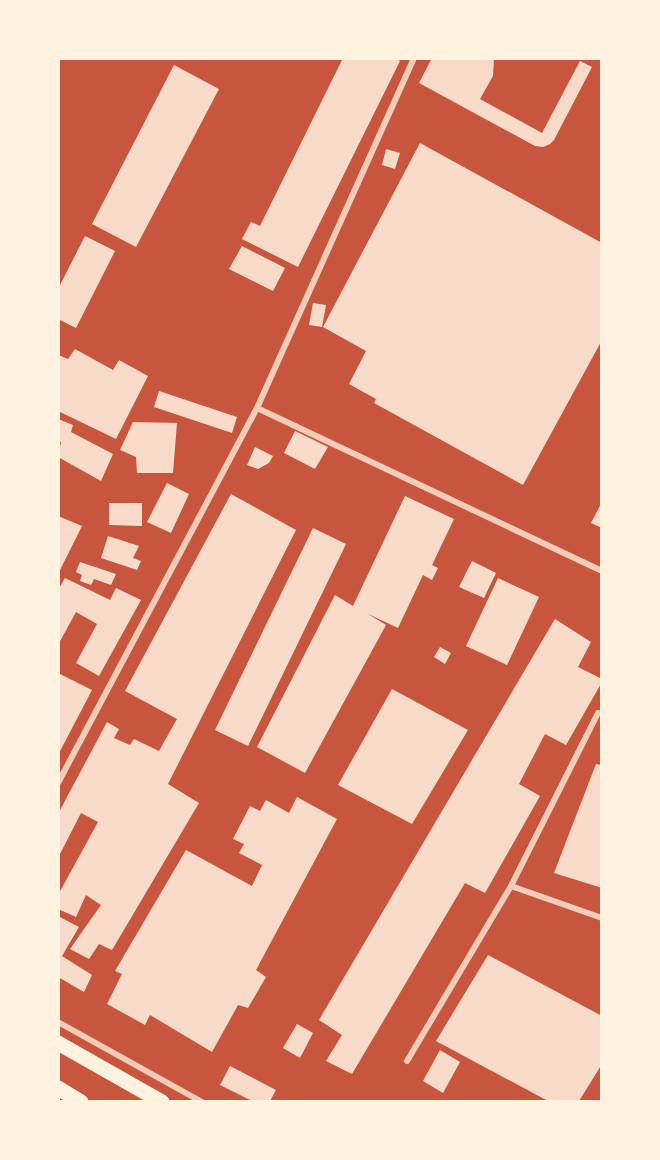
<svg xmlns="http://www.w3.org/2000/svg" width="660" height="1160" font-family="Signika,sans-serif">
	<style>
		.building { fill: #f7dbc8 }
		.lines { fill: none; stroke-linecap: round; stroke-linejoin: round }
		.minor { stroke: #f1ccb7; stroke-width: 6 }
		.trunk { stroke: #fff3e0; stroke-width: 15 }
	</style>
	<rect width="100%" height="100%" fill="#c8553d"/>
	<path class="building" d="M343 58H395L400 61 298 267 242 239 251 222 260 226Z
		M432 58H494L493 76 480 99 542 133 580 61 592 67 554 140 550 144 543 147 535 146 419 83Z
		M174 65 219 89 136 247 92 224Z
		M420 143 602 243V340L523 485 374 403 376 399 349 384 366 351 323 327Z
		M386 149 400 153 395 169 382 165Z
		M85 236 115 251 76 328 58 319V289Z
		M242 246 285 268 273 291 229 269Z
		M313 303 326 305 322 327 309 325Z
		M75 349 113 370 119 360 148 376 116 439 58 411V355L68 359Z
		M159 391 237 417 232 433 154 407Z
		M58 419 73 425 71 432 113 454 101 481 58 457 61 442 58 441Z
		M133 422 177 423 173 473H137L136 457 120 450Z
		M295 431 328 447 315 469 284 453Z
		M255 447 273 456 269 463 258 469 247 465Z
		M167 483 189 494 171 533 147 522Z
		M231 494 296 530 168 784 199 803 112 950 99 944 89 959 70 949 101 905 86 895 76 917 58 909V895L98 822 81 813 58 858V814L107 722 119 729 114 738 130 745 134 739 159 751 177 719 125 691Z
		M405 496 454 519 432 565 438 568 432 580 423 575 398 628 368 614 386 625 305 773 257 747 335 595 353 606Z
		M602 502V528L591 523Z
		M109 503H142V526L109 525Z
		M58 516 82 526 58 574Z
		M313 528 346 544 248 746 215 730Z
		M108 536 139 546 133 558 141 561 137 570 101 558Z
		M472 561 496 573 484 598 459 587Z
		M80 562 116 574 111 585 94 579 91 585 80 581 82 575 76 572Z
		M65 578 110 600 116 588 141 600 99 676 76 663 97 624 76 612 58 645V590Z
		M498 578 539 597 507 665 466 646Z
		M555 619 591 642 578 667 602 679V682L566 745 545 734 519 784 540 796 485 893 465 883 352 1074 326 1061 342 1035 319 1020Z
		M440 647 451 653 445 664 434 657Z
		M58 673 92 690 58 755Z
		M392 689 468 730 412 824 338 785Z
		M596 764 602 765V888L554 873Z
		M297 797 337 819 256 970 266 977 248 1008 238 1005 212 1052 150 1015 145 1025 107 1004 122 974 115 971 186 850 252 886 262 865 239 853 244 844 233 839 250 806 260 811 266 800 289 813Z
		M58 916 79 927 62 956 92 975 84 992 58 977Z
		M488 955 602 1016V1064L579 1101H548L436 1041Z
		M297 1024 313 1033 300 1058 283 1048Z
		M440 1050 460 1062 443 1093 423 1081Z
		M230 1066 276 1090 270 1101H252L220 1085Z"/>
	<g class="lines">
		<path class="minor" d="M257 408 602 571
			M58 783 257 408 414 58
			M511 886 602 918
			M58 1022 202 1102
			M407 1061 511 886 598 713"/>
		<path class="trunk" d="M58 1043 162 1102
			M58 1088 81 1102"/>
	</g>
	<rect width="660" height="1160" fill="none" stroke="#fff3e0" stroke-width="120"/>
</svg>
